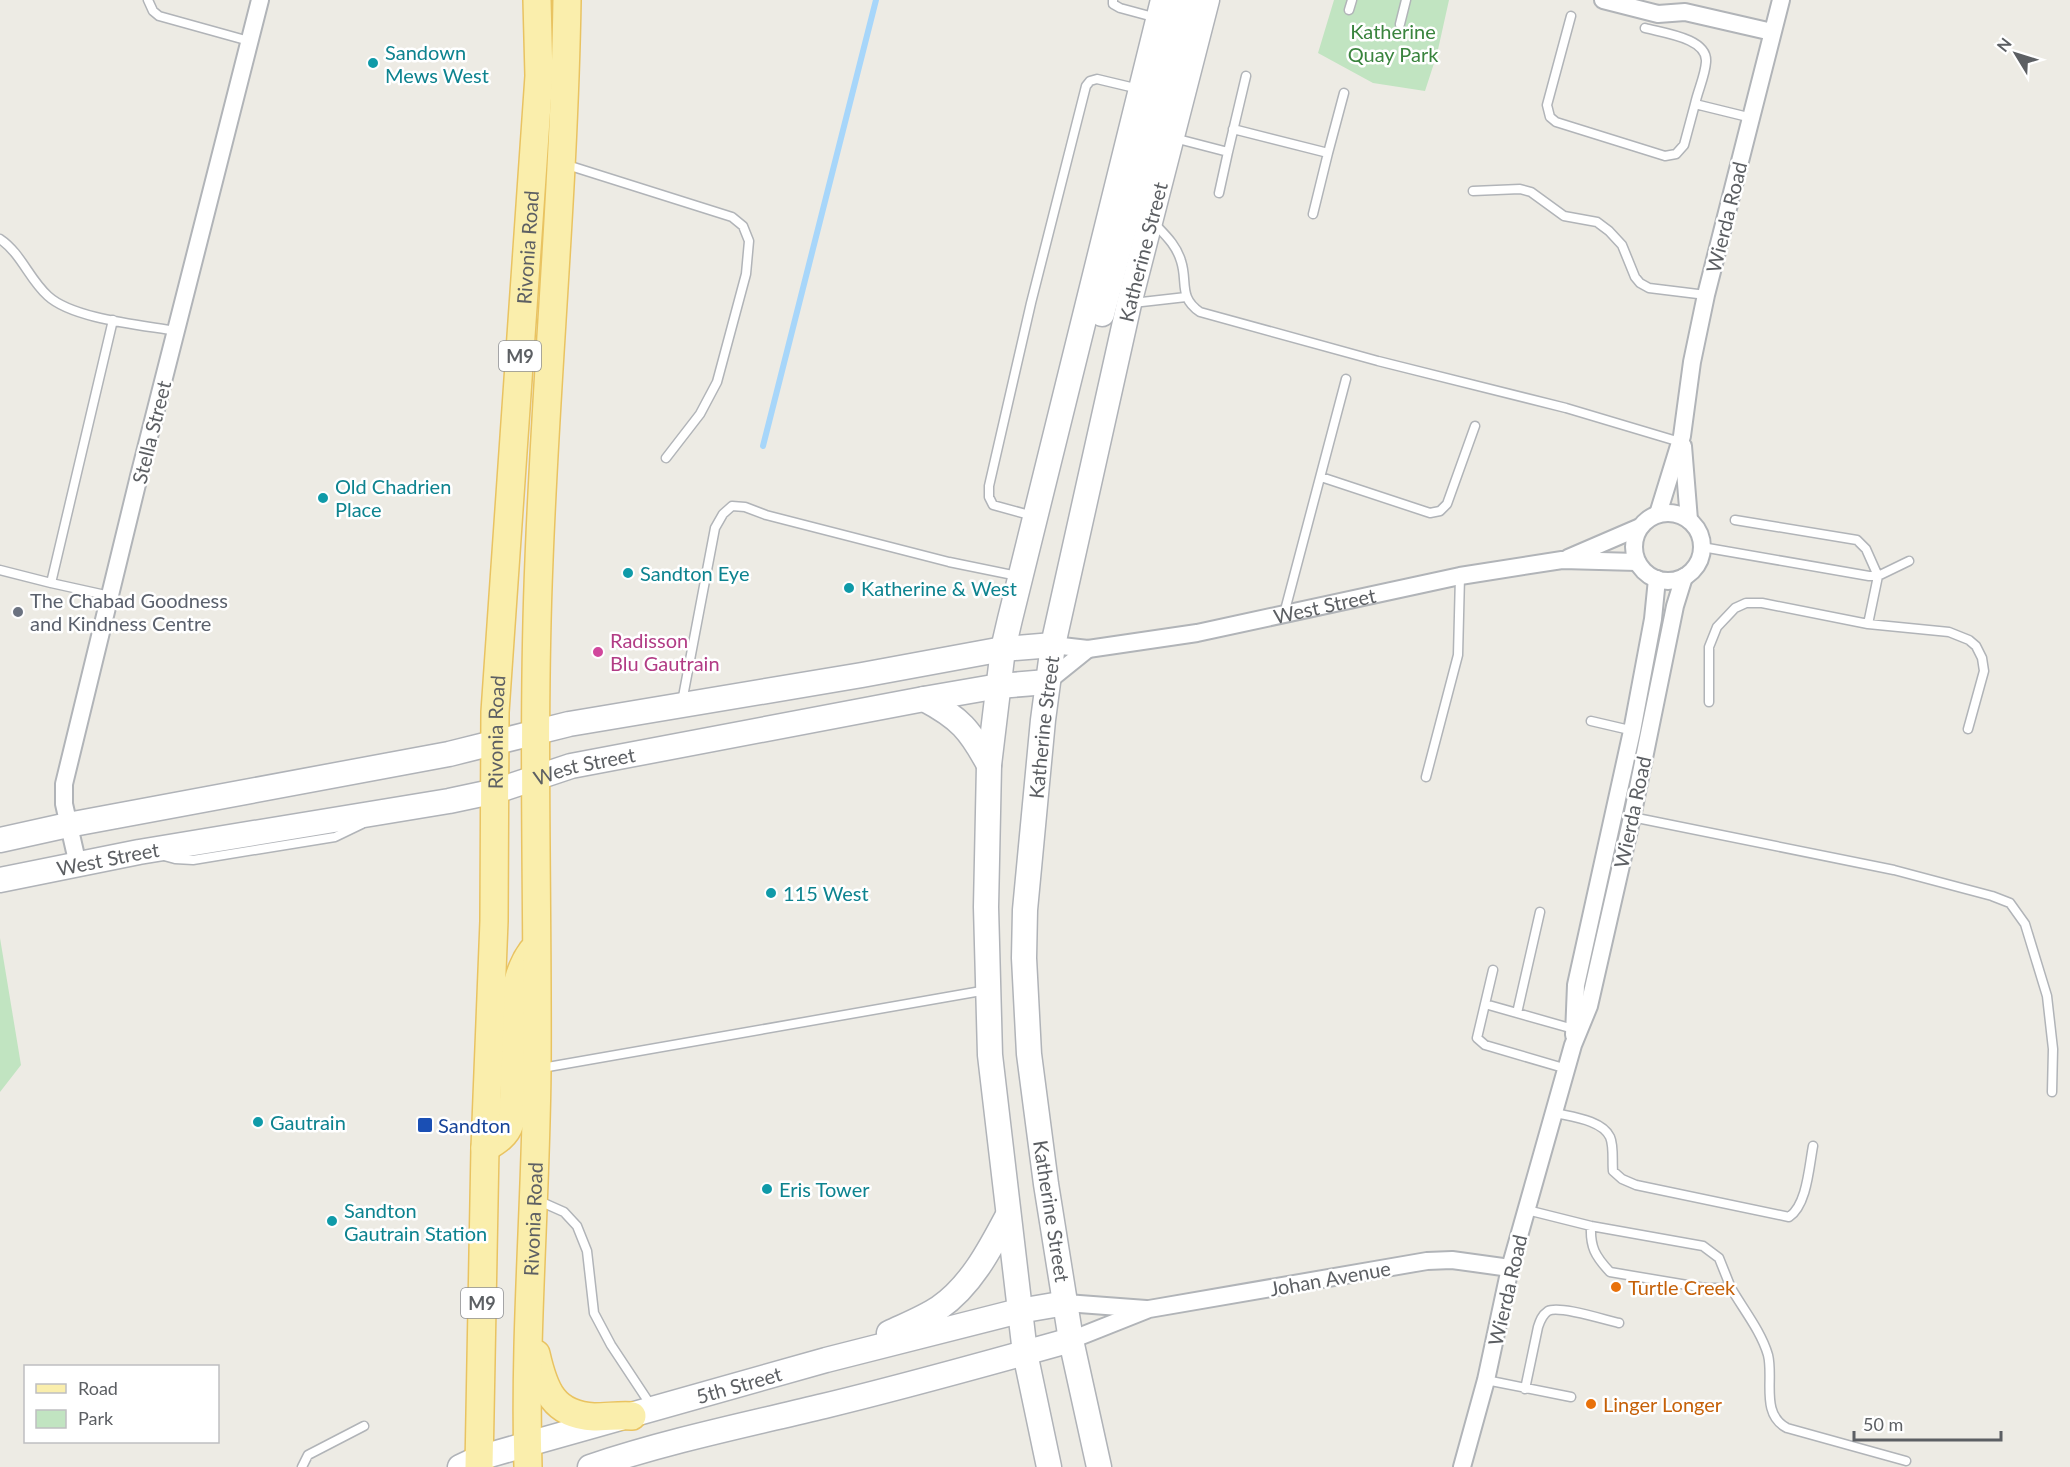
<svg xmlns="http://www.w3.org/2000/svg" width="2070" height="1467" font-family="Lato,sans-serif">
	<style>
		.green { fill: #c1e4c1 }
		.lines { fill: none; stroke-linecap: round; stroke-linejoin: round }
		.stream { stroke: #a7d6fa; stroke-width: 6 }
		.lane-casing { stroke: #b1b4b8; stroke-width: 11 }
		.street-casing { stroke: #b1b4b8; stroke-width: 20 }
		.secondary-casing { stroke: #b0b3b8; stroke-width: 27 }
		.primary-casing { stroke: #e9c361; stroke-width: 30 }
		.lane { stroke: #fff; stroke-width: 8 }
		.street { stroke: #fff; stroke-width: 16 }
		.secondary { stroke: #fff; stroke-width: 24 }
		.primary { stroke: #faeeac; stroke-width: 27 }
		.culture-dot { fill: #0f9aa8; stroke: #fff; stroke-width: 2 }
		.worship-dot { fill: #6b7280; stroke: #fff; stroke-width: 2 }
		.hotel-dot { fill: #d1479c; stroke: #fff; stroke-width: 2 }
		.transit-dot { fill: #1a4fb4; stroke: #fff; stroke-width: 2 }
		.food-dot { fill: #e8710a; stroke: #fff; stroke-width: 2 }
		.labels { text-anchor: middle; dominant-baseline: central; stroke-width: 5; stroke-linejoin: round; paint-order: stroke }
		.shield { fill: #fff; stroke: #8d8f92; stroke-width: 1.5 }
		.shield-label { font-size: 18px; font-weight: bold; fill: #5c5f63 }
		.park-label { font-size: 20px; fill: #3a843e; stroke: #fff }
		.culture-label { font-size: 20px; fill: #0d838f; stroke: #fff; text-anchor: start }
		.street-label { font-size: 20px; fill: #5c5f63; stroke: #fff }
		.worship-label { font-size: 20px; fill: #5b616d; stroke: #fff; text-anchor: start }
		.hotel-label { font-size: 20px; fill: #b23c85; stroke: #fff; text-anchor: start }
		.transit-label { font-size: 20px; fill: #164399; stroke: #fff; text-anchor: start }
		.food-label { font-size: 20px; fill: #c56008; stroke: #fff; text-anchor: start }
	</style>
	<rect width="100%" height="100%" fill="#edebe4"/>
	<path class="green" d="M1334 0H1449L1437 54 1425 91 1373 83 1318 53Z
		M0 938 21 1065 0 1092Z"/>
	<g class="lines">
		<path class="stream" d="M763 446 876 0"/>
		<defs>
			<path id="lane" d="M148 0 153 11 159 16 249 41
				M1113 0V4L1120 8 1157 18
				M1349 10 1352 0
				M1571 16 1547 105 1550 117 1556 122 1665 156 1676 154 1684 145 1695 104
				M1400 24 1406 0
				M1645 28C1663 33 1708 38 1706 62 1705 76 1698 90 1695 104L1752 118
				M1233 129 1328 153 1344 93
				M1174 138 1228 152 1246 76
				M564 164 732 217 743 226 749 241 746 274 717 382 700 414 666 458
				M1473 191 1520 189 1531 192 1564 216 1597 222 1609 231 1622 245 1635 277 1640 283 1649 288 1706 295
				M1219 193 1228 152
				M1313 214 1328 153
				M1153 222C1164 234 1176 244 1181 261 1188 282 1178 297 1200 312L1378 361 1566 408 1680 442
				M0 239C21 253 29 279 48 296 73 319 142 325 176 331
				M1133 303 1186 297
				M1321 477 1430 513 1440 511 1447 504 1475 426
				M1033 516 993 505 989 497V486L1031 303 1086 86 1090 81 1097 79 1139 89
				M1735 520 1857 540 1866 549 1878 576 1868 624
				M1702 547 1869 576H1878L1909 561
				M0 570 51 583 113 320
				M51 583 110 596
				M1284 614 1346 379
				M682 702 715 528 723 514 732 506 745 507 766 515 949 562 1018 576
				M1709 702V647L1717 627 1735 608 1746 603H1762L1868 624 1949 632 1969 640 1976 646 1982 658 1984 671 1968 729
				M1591 721 1634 731
				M1426 777 1458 655 1460 576
				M1632 817 1894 870 1992 896 2010 903 2025 924 2047 996 2053 1049 2052 1092
				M164 856 175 859 193 860 335 837 362 824
				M1493 970 1477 1038 1485 1045 1567 1069
				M1485 1004 1577 1030
				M1517 1013 1540 912
				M542 1068 987 990
				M1555 1113C1572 1117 1602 1120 1610 1137 1614 1146 1612 1161 1613 1171L1622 1179 1636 1185 1789 1217C1807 1205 1809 1167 1813 1146
				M537 1200 564 1212 577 1226 587 1251 594 1313 611 1345 652 1407
				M1527 1210 1591 1226 1703 1246 1719 1258 1731 1288H1705L1610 1272C1595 1256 1590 1247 1591 1226
				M1731 1288C1743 1309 1761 1331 1768 1355 1774 1379 1760 1414 1787 1428L1906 1461
				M1486 1380 1571 1397
				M1525 1389 1538 1327C1540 1321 1542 1315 1548 1311 1559 1305 1605 1320 1619 1323
				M302 1467 308 1455 364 1426"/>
			<g id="street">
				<path d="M1603 0 1658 14 1685 12 1772 32"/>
				<path d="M1683 446 1689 520"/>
				<circle cx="1668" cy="547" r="34"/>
				<path d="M1658 514 1682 436 1692 362 1706 295 1781 0"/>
				<path d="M1568 558 1640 527"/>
				<path id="s1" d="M1053 645 1088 649 1197 633 1460 576 1562 560 1637 562"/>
				<path d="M1047 682 1088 649"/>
				<path d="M78 865 64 804V784L139 476 260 0"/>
				<path d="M1574 1035 1576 985 1632 731 1653 619 1657 579"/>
				<path d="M1066 1303 1146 1309"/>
				<path d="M1071 1340 1149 1309 1427 1261 1452 1260 1510 1268"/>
				<path d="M1462 1467 1486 1380 1510 1268 1573 1045 1589 1006 1632 817 1675 606 1684 577"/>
			</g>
			<g id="secondary">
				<path d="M1102 314 1184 0"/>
				<path d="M924 699C960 718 970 730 989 765"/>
				<path d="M0 840 68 825 449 754 569 724 862 675 1003 649 1053 645"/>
				<path id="s2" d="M0 880 139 852 449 801 496 791 571 766 924 699 999 686 1047 682"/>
				<path d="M889 1333C906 1325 924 1318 939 1308 971 1286 990 1249 1008 1215"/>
				<path id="s3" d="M460 1467 479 1458 528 1444 826 1360 1019 1311 1066 1303"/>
				<path d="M590 1467C667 1441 745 1425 824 1406 907 1386 989 1363 1071 1340"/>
				<path d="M1049 1467 1025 1353 990 1055 986 907 989 765 1003 649 1010 619 1163 0"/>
				<path id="s4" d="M1099 1467 1071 1340 1046 1184 1029 1054 1024 958 1025 910 1043 720 1053 645 1129 304 1207 0"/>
			</g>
			<g id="primary">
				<path d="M485 1148C495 1142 506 1136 510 1123 514 1111 514 1094 514 1081 514 1039 506 986 532 951"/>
				<path d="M536 1354C544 1389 553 1415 594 1417 607 1417 620 1415 632 1416"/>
				<path id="s5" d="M479 1467 485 1148 494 921 495 712 539 76 537 0"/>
				<path id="s6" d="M528 1467C524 1334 536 1202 537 1069 538 899 532 729 539 560 546 373 564 187 567 0"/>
			</g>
		</defs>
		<use href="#lane" class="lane-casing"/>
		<use href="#street" class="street-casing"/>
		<use href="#secondary" class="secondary-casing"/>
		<use href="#primary" class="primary-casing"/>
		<use href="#lane" class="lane"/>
		<use href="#street" class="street"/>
		<use href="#secondary" class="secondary"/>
		<use href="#primary" class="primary"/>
	</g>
	<g class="culture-dot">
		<circle cx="373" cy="63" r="6"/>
		<circle cx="323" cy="498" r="6"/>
		<circle cx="628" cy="573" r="6"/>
		<circle cx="849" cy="588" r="6"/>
		<circle cx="771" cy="893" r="6"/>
		<circle cx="258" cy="1122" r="6"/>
		<circle cx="767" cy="1189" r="6"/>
		<circle cx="332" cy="1221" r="6"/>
	</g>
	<circle class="worship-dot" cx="18" cy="612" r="6"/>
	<circle class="hotel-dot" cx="598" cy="652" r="6"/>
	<rect class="transit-dot" x="417" y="1117" width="16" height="16" rx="3"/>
	<g class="food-dot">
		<circle cx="1616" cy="1287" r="6"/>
		<circle cx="1591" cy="1404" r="6"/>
	</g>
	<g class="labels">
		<g class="shield">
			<rect x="499" y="341" width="42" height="30" rx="4.5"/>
			<rect x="461" y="1288" width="42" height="30" rx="4.5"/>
		</g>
		<g class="shield-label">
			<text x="520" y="356">M9</text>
			<text x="482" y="1303">M9</text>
		</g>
		<g class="park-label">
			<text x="1393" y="31">Katherine<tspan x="1393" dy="23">Quay Park</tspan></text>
		</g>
		<g class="culture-label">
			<text x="385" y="52">Sandown<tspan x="385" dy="23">Mews West</tspan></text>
			<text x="335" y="486">Old Chadrien<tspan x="335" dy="23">Place</tspan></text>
			<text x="640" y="573">Sandton Eye</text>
			<text x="861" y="588">Katherine &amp; West</text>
			<text x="783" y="893">115 West</text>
			<text x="270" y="1122">Gautrain</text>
			<text x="779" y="1189">Eris Tower</text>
			<text x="344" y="1210">Sandton<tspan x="344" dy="23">Gautrain Station</tspan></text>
		</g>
		<g class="street-label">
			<text transform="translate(1726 217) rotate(-76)">Wierda Road</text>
			<text stroke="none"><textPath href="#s5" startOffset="1221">Rivonia Road</textPath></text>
			<text stroke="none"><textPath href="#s4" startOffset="1233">Katherine Street</textPath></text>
			<text transform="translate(151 432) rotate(-76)">Stella Street</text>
			<text stroke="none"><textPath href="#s1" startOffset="276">West Street</textPath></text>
			<text stroke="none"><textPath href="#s4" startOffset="747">Katherine Street</textPath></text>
			<text stroke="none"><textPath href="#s5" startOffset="735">Rivonia Road</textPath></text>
			<text stroke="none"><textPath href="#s2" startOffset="596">West Street</textPath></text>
			<text transform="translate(1632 812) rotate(-78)">Wierda Road</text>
			<text stroke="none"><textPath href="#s2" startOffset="110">West Street</textPath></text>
			<text transform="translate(1052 1211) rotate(81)">Katherine Street</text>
			<text stroke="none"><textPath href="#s6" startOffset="248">Rivonia Road</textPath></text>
			<text transform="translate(1330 1278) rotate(-10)">Johan Avenue</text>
			<text transform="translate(1507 1290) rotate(-77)">Wierda Road</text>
			<text stroke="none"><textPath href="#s3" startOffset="291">5th Street</textPath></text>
		</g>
		<g class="worship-label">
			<text x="30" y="600">The Chabad Goodness<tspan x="30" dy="23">and Kindness Centre</tspan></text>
		</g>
		<g class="hotel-label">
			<text x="610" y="640">Radisson<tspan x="610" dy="23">Blu Gautrain</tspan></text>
		</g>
		<g class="transit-label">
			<text x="438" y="1125">Sandton</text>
		</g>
		<g class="food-label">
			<text x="1628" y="1287">Turtle Creek</text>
			<text x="1603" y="1404">Linger Longer</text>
		</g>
	</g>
	<rect x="24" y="1365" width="195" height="78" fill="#ffffff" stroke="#bebfc1" stroke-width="1.5"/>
	<rect x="36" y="1384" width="30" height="9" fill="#faeeac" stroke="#bebfc1" stroke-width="1.5"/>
	<text x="78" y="1395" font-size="18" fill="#5c5f63">Road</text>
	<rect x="36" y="1410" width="30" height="18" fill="#c1e4c1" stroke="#bebfc1" stroke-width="1.5"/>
	<text x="78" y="1425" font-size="18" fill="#5c5f63">Park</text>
	<g transform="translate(2016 54) rotate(308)" stroke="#ffffff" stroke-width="4.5" paint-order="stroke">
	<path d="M0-4.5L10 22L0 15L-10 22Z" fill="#5c5f63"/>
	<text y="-9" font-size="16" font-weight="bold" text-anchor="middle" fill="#5c5f63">N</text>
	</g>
	<path d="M1854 1431v9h147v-9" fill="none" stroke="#5c5f63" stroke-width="3"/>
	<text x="1863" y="1431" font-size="18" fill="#5c5f63" stroke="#ffffff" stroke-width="4.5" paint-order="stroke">50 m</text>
</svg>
